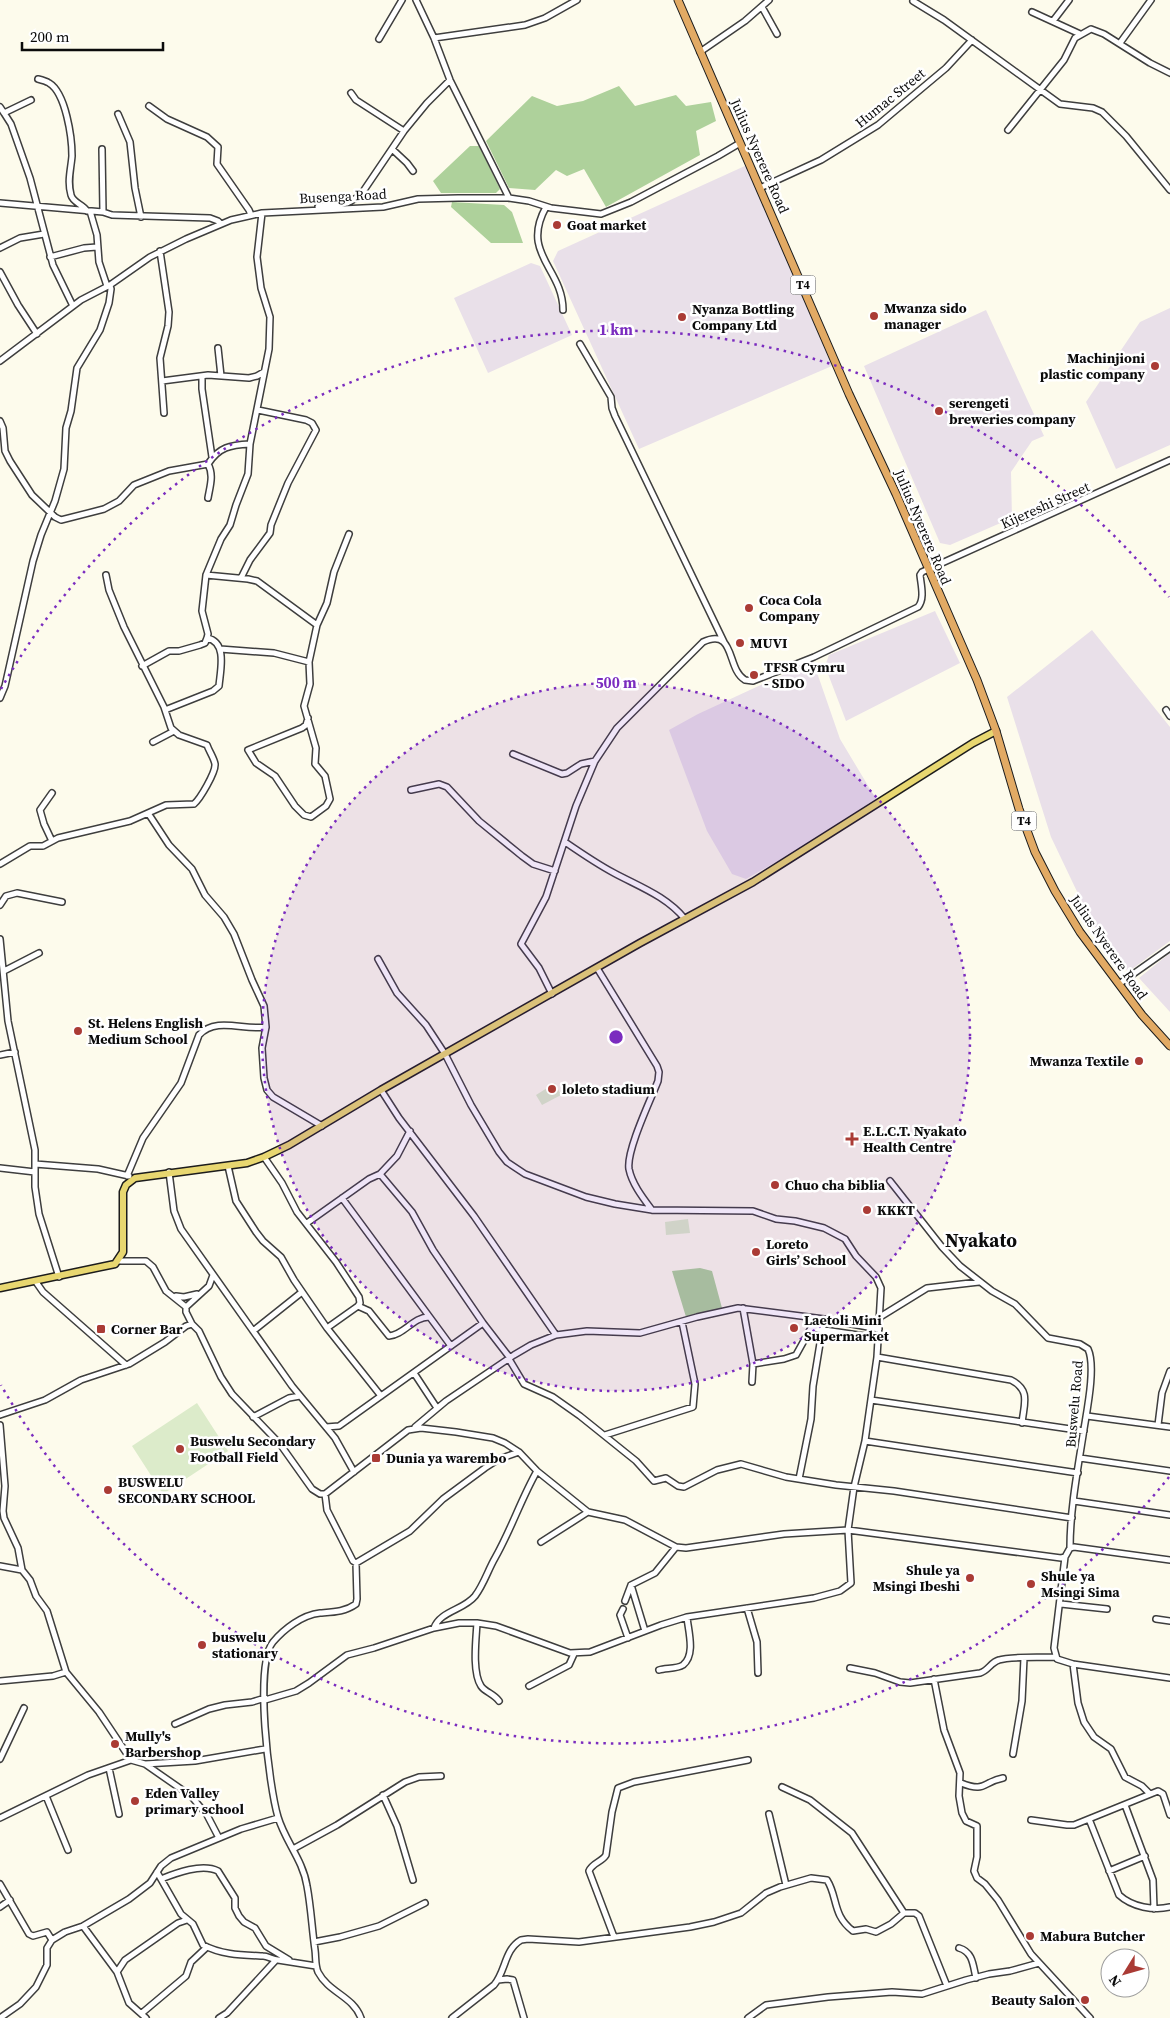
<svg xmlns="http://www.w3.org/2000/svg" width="1170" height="2018" font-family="'Source Serif 4',serif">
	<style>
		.industrial { fill: #e9e0e9 }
		.forest { fill: #aed19b }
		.pitch { fill: #dcebca }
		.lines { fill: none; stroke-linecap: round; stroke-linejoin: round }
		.minor-casing { stroke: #3e3e3e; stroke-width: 8 }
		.major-casing { stroke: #1c1c1c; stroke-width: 9 }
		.highway-casing { stroke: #1c1c1c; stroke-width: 9 }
		.minor { stroke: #fff; stroke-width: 5 }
		.major { stroke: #e8d770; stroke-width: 6 }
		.highway { stroke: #e2aa64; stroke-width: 7 }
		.ring { fill: none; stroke: #7b2cbf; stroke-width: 2.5; stroke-dasharray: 2.5 5 }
		.poi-dot { fill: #aa3b35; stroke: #fff; stroke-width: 2 }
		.labels { text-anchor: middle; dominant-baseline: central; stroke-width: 5; stroke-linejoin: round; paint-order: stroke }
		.shield { fill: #fff; stroke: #545454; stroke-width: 1 }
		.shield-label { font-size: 12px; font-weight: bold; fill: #0b0b0b }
		.street-label { font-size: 14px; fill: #0b0b0b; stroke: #fff }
		.poi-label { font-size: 14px; font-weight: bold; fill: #0b0b0b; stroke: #fff; text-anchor: start }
		.district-label { font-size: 19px; font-weight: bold; fill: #0b0b0b; stroke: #fff }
		.centre { fill: #7b2cbf; stroke: #fff; stroke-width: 2.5 }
		.ring-label { font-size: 15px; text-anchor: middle; font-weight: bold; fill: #7b2cbf; stroke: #fff; stroke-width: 5; stroke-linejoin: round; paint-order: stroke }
	</style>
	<rect width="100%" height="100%" fill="#fdfbec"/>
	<path class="industrial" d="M747 165 832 366 639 449 553 261 558 251Z
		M531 263 540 266 572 335 488 373 454 298Z
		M1170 308V445L1116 469 1086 402 1140 322Z
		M986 310 1044 436 1032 441 1011 472 1012 518 950 545 940 543 864 366Z
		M935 611 960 663 846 721 825 666 829 655Z
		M1092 630 1170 727V941L1128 972 1092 923 1051 837 1007 697Z
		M813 661 840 739 876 799 792 853 746 879 732 874 707 831 669 730 698 714Z
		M1170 953V1012L1139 978Z"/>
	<path class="forest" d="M619 86 635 106 676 95 686 106 711 102 716 121 696 131 700 155 606 207 584 169 567 176 556 170 535 190 509 188 486 141 532 96 557 106 583 101Z
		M470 146H479L500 189 496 193H441L433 181Z
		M452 202 504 205 512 212 523 243H491L451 207Z
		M700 1268 712 1271 722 1308 686 1317 672 1271Z"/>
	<path class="pitch" d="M555 1083 561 1095 542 1105 536 1095Z
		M688 1219 690 1233 666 1235 665 1222Z
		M197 1403 228 1451 163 1494 132 1446Z"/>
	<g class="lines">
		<defs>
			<path id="minor" d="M416 0 434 38 450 80 509 198
				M913 1 944 20 1060 104 1093 108 1102 112 1126 136 1170 190
				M762 7 777 34
				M1032 12 1080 34
				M1053 21 1069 0
				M434 38 525 25 545 18 577 0
				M379 39 402 0
				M1120 43 1151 0
				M700 52 745 21 769 0
				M38 79C42 80 46 81 49 83 66 93 72 138 72 156 71 169 67 181 71 195 73 203 83 204 87 211
				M351 93 356 100 404 131
				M31 100 4 113 11 124 30 178 53 265 73 306
				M149 106 167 119 207 137 218 147 217 164 249 210 251 215
				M0 107 4 113
				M118 114 130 142 135 188 141 217
				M1008 130 1064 60 1075 38 1091 29 1104 34 1150 63 1170 73
				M102 149 103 212
				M392 149 407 163 413 171
				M760 188 821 160 878 125 946 68 972 40
				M0 203 103 212 112 215 210 218 218 221 221 224
				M318 207 347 203 360 196 404 131 427 103 450 80
				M546 207C520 254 563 268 563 310
				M90 211 97 235 99 262 107 286
				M0 248 20 238 44 234
				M160 251 169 312 168 326 160 358 164 413
				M50 257 84 248 97 247
				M0 272 18 305 37 334
				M580 344 611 397 612 408 615 416 724 642
				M218 348 221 376
				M0 361 81 300 110 285 150 257 186 239 231 220 262 213 383 207 418 199 458 198H509L529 201 551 208 601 214 631 202 718 156 740 143
				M202 376V389L212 457
				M162 381 208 375 249 378 257 376 264 372
				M0 421 3 428 5 451 10 461 32 495 55 517 61 520 104 509 119 501 134 485 169 471 208 464C219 447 230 445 250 444
				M208 498C210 486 214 475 208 464
				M206 575 248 579 257 581 317 625
				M241 578 250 560 270 533 271 525 288 483 316 430 312 423 306 420 258 410
				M220 649 274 653 309 662
				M142 666 169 651H179L200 645 205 643 207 638 208 634 202 611 206 575 221 539 230 525 236 505 248 474 250 444 269 349 270 317 261 288 257 257 262 213
				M0 698 5 686 33 561 41 535 55 501 64 469 66 428 71 411 77 368 100 330 109 303 111 289 110 285
				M165 710 213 691 219 686C220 672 228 642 207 638
				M1166 710 1170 716
				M308 718 306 725 302 728 248 750 256 763 275 776 295 806 304 815 311 817 326 806 330 799 325 776 315 764 316 748 304 706 310 684 309 662 317 625 327 603 334 572 349 534
				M153 742 174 731
				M513 754 562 774 567 773 581 764 595 761
				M411 790 439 784 447 787 479 821 522 856 533 864 555 871
				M148 813 169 845 192 869 205 895 224 917 234 934 252 980 264 1006 266 1027 262 1048 264 1078 267 1090 273 1097 322 1126
				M52 841 44 824 40 810 52 793
				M565 842C581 853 597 864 614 873 640 887 666 896 685 919
				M0 864 30 846H43L58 838 130 821 166 805 194 804C200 799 216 772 215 764 214 758 209 751 207 745L179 735 171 728 164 707 124 627 109 590 106 575
				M0 905 6 896 17 893 62 902
				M0 939 8 1021 35 1150V1187L39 1214 59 1277
				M597 968 657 1066 659 1072 658 1081C651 1099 626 1151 629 1169 632 1184 643 1198 652 1210
				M4 971 39 953
				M1119 984 1170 948
				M552 994 539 968 521 944 546 897 576 806 595 761 617 728 703 642C736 627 726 669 745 680L753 681 814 657 918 607C925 599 921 585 920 575L922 572 1170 460
				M0 1055 15 1052
				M381 1090 399 1118 474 1216 556 1335
				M264 1157 282 1183 297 1212 336 1262 359 1297 360 1303 358 1306 327 1328
				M35 1164 98 1169 129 1176
				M228 1166 236 1201 256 1232 263 1241 281 1257 294 1280 327 1328 381 1396
				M0 1168 35 1172
				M169 1172 174 1211 181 1229 292 1386 335 1438 354 1472
				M380 1174 412 1212 433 1250 483 1323 510 1358
				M127 1176 143 1138 181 1083 199 1035C216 1016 245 1031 266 1027
				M890 1181 942 1247 960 1266 992 1291 1015 1304 1048 1338 1080 1344 1088 1349C1096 1366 1087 1410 1084 1429 1078 1468 1070 1509 1070 1548
				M342 1198 451 1346
				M307 1223 369 1179 380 1174 397 1156 410 1131
				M118 1261H146L153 1267 166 1291 186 1307
				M36 1282 43 1292 126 1365
				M176 1296 184 1297 197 1294
				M358 1306 369 1311 389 1336C404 1335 413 1317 429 1317
				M743 1308 753 1364 752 1382
				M880 1317 927 1288 979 1282
				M192 1324 186 1312V1307L209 1286 213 1275
				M253 1331 302 1292
				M877 1357 1011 1380C1031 1390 1024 1404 1022 1423
				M509 1359 524 1384 553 1397 580 1416 636 1461 654 1481 666 1478 678 1486 684 1487 717 1470 741 1464 786 1477 836 1485 894 1491 1072 1518
				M753 1364 784 1359 796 1355 811 1328 878 1338
				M414 1373 437 1408
				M871 1400 1084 1431
				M0 1415 45 1400 81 1380 129 1364 165 1342 186 1326 192 1324 199 1331 221 1377 232 1394 280 1444 312 1489 320 1494H325L408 1430 421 1428 456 1432 493 1438 505 1443 519 1452 537 1471 588 1512 625 1520 676 1547 686 1548 784 1534 848 1530 1061 1558 1065 1557 1070 1548 1074 1547 1170 1560
				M1087 1416 1170 1427
				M253 1417 289 1398 300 1396
				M0 1425 5 1486 3 1511 4 1518 18 1548 22 1570 30 1580 36 1596 47 1611 66 1672 99 1712 131 1760
				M1158 1425 1162 1393 1170 1371
				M326 1427 339 1426 483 1323
				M415 1427 446 1401 514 1355 531 1345 556 1335 587 1331 640 1333 697 1317 738 1308 824 1319 879 1329
				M605 1435 693 1407 695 1384 682 1322
				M865 1441 1078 1473
				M1080 1458 1170 1471
				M799 1479 811 1419 813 1386 824 1319
				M325 1494 327 1510 353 1561 356 1563 410 1531 443 1499 485 1468 499 1459 519 1452
				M1074 1501 1170 1515
				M541 1542 588 1512
				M1065 1557 1054 1648 1057 1659 1073 1664 1170 1678
				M356 1563 357 1599 356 1604C345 1612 333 1612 320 1613 302 1615 284 1629 273 1642 254 1665 269 1787 278 1817 285 1841 303 1860 307 1886 311 1907 312 1929 315 1950 316 1957 315 1965 318 1972 329 1993 353 1996 361 2018
				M0 1566 22 1570
				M631 1585 645 1631
				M625 1601 631 1585 655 1573 676 1547
				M1061 1604 1107 1609
				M747 1608 757 1642 758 1673
				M623 1609 620 1615 628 1638
				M1156 1619 1170 1621
				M477 1623C476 1640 472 1672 481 1686 485 1692 494 1694 499 1701
				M434 1628C440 1611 464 1610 475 1596 484 1584 488 1570 495 1558 511 1530 521 1499 537 1471
				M1073 1664 1078 1703 1084 1722 1094 1737 1111 1749 1125 1777 1142 1786 1150 1794
				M850 1668 875 1673 900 1682 910 1683 980 1673C988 1671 991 1662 999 1660 1010 1656 1041 1658 1055 1657
				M659 1670C666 1668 677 1669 683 1665 696 1655 688 1630 687 1617
				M934 1679 944 1730 960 1773 959 1796 962 1813 966 1821 977 1826V1857L974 1871 977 1878 985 1884 998 1900 1031 1954 1090 2018
				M0 1681 53 1676 66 1672
				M529 1686 569 1665 574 1654
				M265 1700 296 1691 309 1683 347 1655 374 1648 434 1628 459 1623H477L496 1626 570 1653 590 1652 661 1625 687 1617 814 1598 840 1591 851 1583 848 1530 854 1487 865 1441 877 1357 881 1288 876 1277 856 1256 845 1239 824 1228 795 1221 776 1219 753 1211 652 1210 615 1204 586 1197 525 1174 507 1162 499 1152 471 1105 445 1054 426 1025 397 993 378 959
				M175 1724 209 1709 225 1705 252 1702 265 1698
				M1013 1754 1022 1701 1024 1658
				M0 1759 24 1708
				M145 1764 195 1761 265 1749
				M109 1768 119 1814
				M961 1783C986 1793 982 1782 1003 1778
				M782 1787 810 1800 852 1833 904 1913H915L919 1916 947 1986
				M383 1795 397 1826 413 1880
				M46 1796 68 1850
				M1125 1805 1153 1880 1154 1909
				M769 1814 786 1885
				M0 1818 88 1775 131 1760 145 1764 191 1796 207 1815 219 1838
				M1089 1819 1119 1895C1132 1907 1154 1911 1170 1907
				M1031 1820 1067 1825H1074L1158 1791 1163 1794 1170 1815
				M293 1849 337 1825 405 1782 419 1777 441 1776
				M1109 1871 1145 1856
				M157 1872 181 1914 193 1924 203 1945C222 1955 242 1955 263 1956 268 1956 273 1960 278 1960 291 1962 303 1964 316 1966
				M161 1879C176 1873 202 1863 218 1871L235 1898V1908L239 1916 244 1922 255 1928 266 1946 289 1960
				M0 1884 29 1934 33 1936 47 1932 52 1940
				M0 1907 10 1900
				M83 1926 117 1972 129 2003 146 2018
				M614 1937 589 1871C592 1863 602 1862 606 1855L612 1812 618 1788 634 1782 748 1760
				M314 1942 340 1937 379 1926 425 1903
				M959 1948C973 1952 973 1965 976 1978
				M117 1972 125 1960 178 1923 187 1920
				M498 1980 507 1979 513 1980 524 2018
				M142 2013 186 1976 191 1962 207 1947
				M0 2018 20 2004 36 1987 47 1965V1948L52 1940 65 1932 83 1926 129 1899 150 1883 161 1866 171 1858 241 1829 278 1818
				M219 2018 227 2013 276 1960
				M452 2018 494 1985C506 1971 504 1950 521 1940L528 1939 579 1942 690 1927 714 1922 741 1913 766 1893 780 1887 811 1878 827 1880C838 1897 832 1915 853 1931L866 1929 876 1932 891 1924 904 1913
				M748 2018 766 2005 828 1997 892 1992 922 1994 966 1980 989 1974 1010 1971 1039 1963"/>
			<path id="major" d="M0 1288 115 1264 123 1252V1192L126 1185 135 1178 247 1163 264 1157 289 1145 381 1090 640 943 753 882 973 743 996 731"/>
			<path id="highway" d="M678 0 849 394 896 494 977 680 996 731 1019 809 1035 852 1055 891 1080 932 1142 1015 1170 1046"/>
		</defs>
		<use href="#minor" class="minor-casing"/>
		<use href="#major" class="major-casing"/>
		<use href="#highway" class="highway-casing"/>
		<use href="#minor" class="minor"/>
		<use href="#major" class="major"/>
		<use href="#highway" class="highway"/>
	</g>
	<circle cx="616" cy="1037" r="354" fill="#7b2cbf" fill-opacity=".12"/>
	<g class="ring">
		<circle cx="616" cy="1037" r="354"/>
		<path d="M1169 1477A707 707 0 0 1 1 1385M1 689A707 707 0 0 1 1169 597"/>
	</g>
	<g class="poi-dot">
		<circle cx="557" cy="225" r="5"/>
		<circle cx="874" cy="316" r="5"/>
		<circle cx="682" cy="317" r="5"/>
		<circle cx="1155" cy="366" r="5"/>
		<circle cx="939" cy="411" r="5"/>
		<circle cx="749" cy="608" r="5"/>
		<circle cx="740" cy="643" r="5"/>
		<circle cx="754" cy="675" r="5"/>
		<circle cx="78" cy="1031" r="5"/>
		<circle cx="1139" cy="1061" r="5"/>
		<circle cx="552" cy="1089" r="5"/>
		<path d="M849.5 1131.5h5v5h5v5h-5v5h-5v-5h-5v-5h5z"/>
		<circle cx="775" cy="1185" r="5"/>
		<circle cx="867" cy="1210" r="5"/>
		<circle cx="756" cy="1252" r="5"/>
		<circle cx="794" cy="1328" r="5"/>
		<rect x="96" y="1324" width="10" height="10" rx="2.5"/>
		<circle cx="180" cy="1449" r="5"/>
		<rect x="371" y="1453" width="10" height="10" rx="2.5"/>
		<circle cx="108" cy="1490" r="5"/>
		<circle cx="970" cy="1578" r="5"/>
		<circle cx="1031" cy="1584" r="5"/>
		<circle cx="202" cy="1645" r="5"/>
		<circle cx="115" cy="1744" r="5"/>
		<circle cx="135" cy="1801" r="5"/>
		<circle cx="1030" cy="1936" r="5"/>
		<circle cx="1085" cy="2000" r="5"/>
	</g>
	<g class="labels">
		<g class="shield">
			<rect x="790.5" y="275.5" width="25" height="19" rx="4"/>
			<rect x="1011.5" y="811.5" width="25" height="19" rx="4"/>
		</g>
		<g class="shield-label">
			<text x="803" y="285">T4</text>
			<text x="1024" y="821">T4</text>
		</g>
		<g class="street-label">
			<text transform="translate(890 98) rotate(-39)">Humac Street</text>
			<text transform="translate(760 156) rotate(66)">Julius Nyerere Road</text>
			<text transform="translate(343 196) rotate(-3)">Busenga Road</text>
			<text transform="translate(1045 505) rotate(-24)">Kijereshi Street</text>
			<text transform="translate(923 527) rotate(67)">Julius Nyerere Road</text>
			<text transform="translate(1109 947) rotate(55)">Julius Nyerere Road</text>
			<text transform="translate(1074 1404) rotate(-85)">Buswelu Road</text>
		</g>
		<g class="poi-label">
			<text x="567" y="225">Goat market</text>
			<text x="884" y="308">Mwanza sido<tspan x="884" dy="16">manager</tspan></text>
			<text x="692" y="309">Nyanza Bottling<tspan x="692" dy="16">Company Ltd</tspan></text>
			<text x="1145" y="358" text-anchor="end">Machinjioni<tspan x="1145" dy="16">plastic company</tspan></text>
			<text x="949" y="403">serengeti<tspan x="949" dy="16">breweries company</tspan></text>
			<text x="759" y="600">Coca Cola<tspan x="759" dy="16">Company</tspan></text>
			<text x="750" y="643">MUVI</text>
			<text x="764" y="667">TFSR Cymru<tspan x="764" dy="16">- SIDO</tspan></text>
			<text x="88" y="1023">St. Helens English<tspan x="88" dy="16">Medium School</tspan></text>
			<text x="1129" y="1061" text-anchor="end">Mwanza Textile</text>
			<text x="562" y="1089">loleto stadium</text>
			<text x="863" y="1131">E.L.C.T. Nyakato<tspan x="863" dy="16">Health Centre</tspan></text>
			<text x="785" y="1185">Chuo cha biblia</text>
			<text x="877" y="1210">KKKT</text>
			<text x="766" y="1244">Loreto<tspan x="766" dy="16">Girls’ School</tspan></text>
			<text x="804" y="1320">Laetoli Mini<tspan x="804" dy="16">Supermarket</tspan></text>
			<text x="111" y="1329">Corner Bar</text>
			<text x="190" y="1441">Buswelu Secondary<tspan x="190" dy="16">Football Field</tspan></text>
			<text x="386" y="1458">Dunia ya warembo</text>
			<text x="118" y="1482">BUSWELU<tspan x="118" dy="16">SECONDARY SCHOOL</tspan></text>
			<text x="960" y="1570" text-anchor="end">Shule ya<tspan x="960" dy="16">Msingi Ibeshi</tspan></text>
			<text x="1041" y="1576">Shule ya<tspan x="1041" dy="16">Msingi Sima</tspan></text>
			<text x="212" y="1637">buswelu<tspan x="212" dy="16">stationary</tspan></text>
			<text x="125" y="1736">Mully's<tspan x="125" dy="16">Barbershop</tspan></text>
			<text x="145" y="1793">Eden Valley<tspan x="145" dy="16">primary school</tspan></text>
			<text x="1040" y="1936">Mabura Butcher</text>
			<text x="1075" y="2000" text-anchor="end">Beauty Salon</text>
		</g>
		<g class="district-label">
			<text x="981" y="1240">Nyakato</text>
		</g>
	</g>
	<circle cx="616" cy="1037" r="8" class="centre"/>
	<g class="ring-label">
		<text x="616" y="335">1 km</text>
		<text x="616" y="688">500 m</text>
	</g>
	<g transform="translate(1125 1973) rotate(233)"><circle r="24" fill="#ffffff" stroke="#9d9d9d"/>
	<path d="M0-4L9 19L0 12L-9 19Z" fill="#aa3b35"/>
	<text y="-8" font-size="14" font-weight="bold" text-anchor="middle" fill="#0b0b0b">N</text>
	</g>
	<path d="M22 42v8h141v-8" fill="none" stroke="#0b0b0b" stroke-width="2.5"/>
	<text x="30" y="42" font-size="15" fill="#0b0b0b" stroke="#ffffff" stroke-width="4" paint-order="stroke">200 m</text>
</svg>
